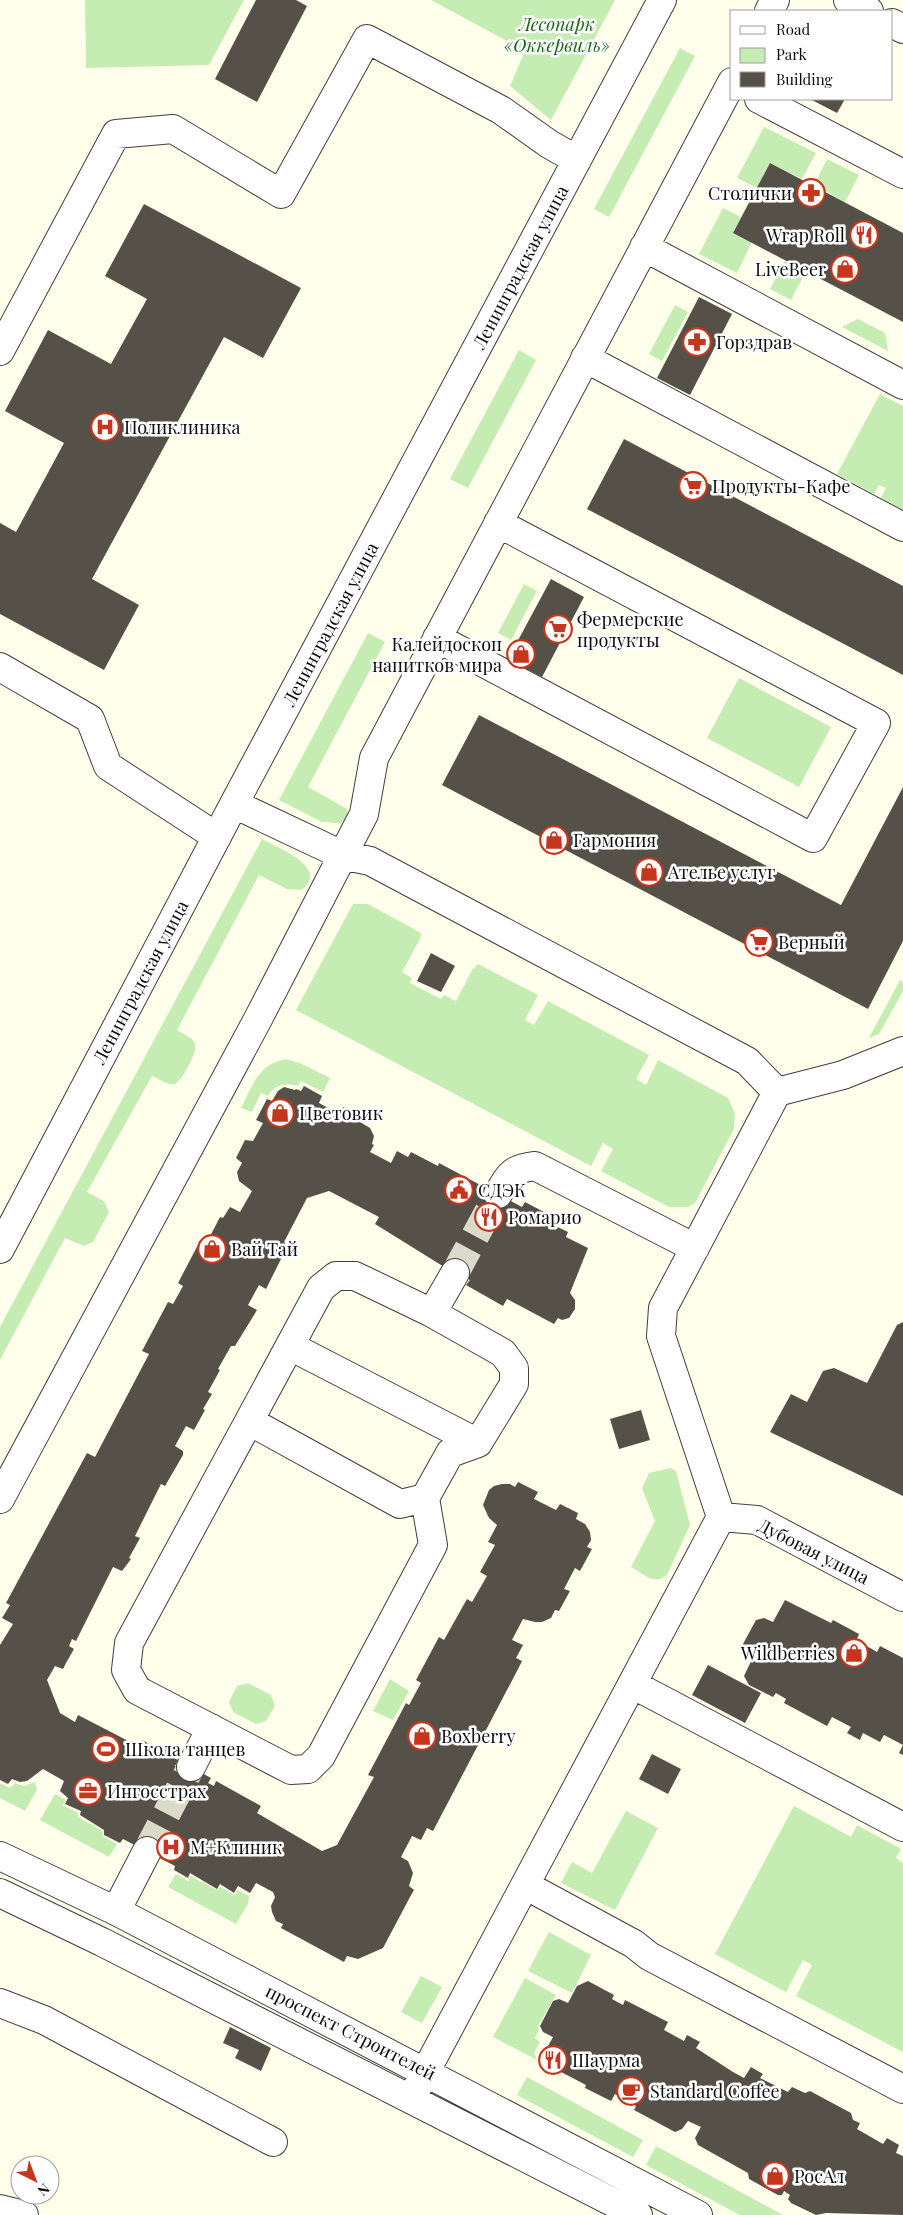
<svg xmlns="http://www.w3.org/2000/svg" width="903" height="2215" font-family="'Playfair Display',serif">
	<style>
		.green { fill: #c5ecb2 }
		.building { fill: #555048 }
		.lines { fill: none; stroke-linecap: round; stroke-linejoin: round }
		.minor-tunnel { stroke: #dbdbca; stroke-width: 28; stroke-dasharray: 28 14; stroke-linecap: butt }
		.minor-casing { stroke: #3f3f3f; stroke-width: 30 }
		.minor { stroke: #fff; stroke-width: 28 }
		.labels { text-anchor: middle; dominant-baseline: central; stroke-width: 5; stroke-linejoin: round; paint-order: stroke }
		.park-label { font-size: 18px; font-style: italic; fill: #196719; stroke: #fff }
		.poi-label { font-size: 18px; fill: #0c0c0c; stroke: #fff; text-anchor: start }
		.street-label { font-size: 18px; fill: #0c0c0c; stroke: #fff }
	</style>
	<rect width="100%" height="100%" fill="#ffffeb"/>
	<path class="green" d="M85 0H244L209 65 86 68Z
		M431 0H615L551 120 510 86 525 51Z
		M680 48 695 56 609 217 594 209Z
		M764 127 816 153 802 179 770 163 757 188 737 178Z
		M827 159 859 175 845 202 814 185Z
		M723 208 741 217 733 233 752 242 737 273 699 254Z
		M785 260 806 271 791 300 770 289Z
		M675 305 688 312 662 361 649 354Z
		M858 319 885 333 888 351 842 327Z
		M519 350 536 360 468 488 450 479Z
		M880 394 903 406V510L881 498 886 488 879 485 874 494 837 474Z
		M524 584 537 591 511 640 498 633Z
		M368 633 385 642 308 787 347 809V817L341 823 322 822 279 800Z
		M739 678 831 727 799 787 707 738Z
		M262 839C278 848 330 867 302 890L287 889 259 875 177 1030C182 1034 193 1037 195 1044 198 1051 182 1082 174 1084 168 1086 158 1078 152 1076L87 1192 104 1201 109 1212 93 1242 84 1246 65 1238 0 1360V1327Z
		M353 904H368L421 933 420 939 402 972 412 978 410 983 441 999 444 995 456 1001 472 970 478 964 538 995 525 1020 534 1025 548 1001 649 1055 636 1079 646 1085 658 1060 728 1098 735 1113 734 1129 695 1203 688 1207H669L601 1171 613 1149 603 1143 591 1166 296 1010Z
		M900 980 903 982V991L879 1034 869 1038Z
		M286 1059 302 1064 330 1078 323 1092 301 1081 298 1086C286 1083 275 1084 268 1096L261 1093 252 1112 241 1108C253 1085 258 1064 286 1059Z
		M670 1468 676 1471 690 1525 667 1575C654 1586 644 1574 631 1567L655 1521 642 1488 649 1473Z
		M390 1679 409 1691 393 1720 373 1711Z
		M248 1683 271 1695 275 1706 266 1721 256 1724 233 1712 229 1702 237 1686Z
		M35 1782 37 1790 25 1811 0 1798V1783L10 1788 15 1783 24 1786Z
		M55 1794 66 1800 63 1805 78 1813V1817L103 1831V1836L117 1844 109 1857 40 1820Z
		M794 1806 851 1837 857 1825 901 1849 896 1858 903 1863V2052L796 1996 812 1965 803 1960 786 1992 715 1954Z
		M626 1811 658 1828 615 1910 561 1883 572 1862 592 1873Z
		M176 1874 188 1881 191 1876 217 1890 220 1887 235 1895 238 1890 249 1896 248 1904 236 1924 168 1887Z
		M549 1932 591 1955 572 1993 528 1971Z
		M421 1976 442 1987 422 2023 401 2012Z
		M525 1978 556 1995 538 2026 539 2030 535 2038 540 2042 534 2053 537 2060 493 2037Z
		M527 2077 643 2140 633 2157 517 2095Z
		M656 2146 783 2215H740L646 2165Z"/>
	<path class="building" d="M256 0H296L307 6 257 102 215 79Z
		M810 99H845L837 113Z
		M770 163 903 233V322L733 233Z
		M144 204 301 288 263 358 224 337 92 579 139 605 104 670 0 614V523L16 532 64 443 5 411 48 330 111 364 147 299 105 276Z
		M699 297 732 314 690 395 657 378Z
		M624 439 903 586V675L587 509Z
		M551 579 584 597 542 677 508 659Z
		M479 715 841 905 903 787V941L868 1009 442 785Z
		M431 953 455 966 441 992 417 981Z
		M304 1086 322 1096 319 1103 339 1114 343 1107 363 1117 360 1122 370 1128 374 1136 372 1144 374 1145 370 1152 391 1163 397 1151 408 1157 411 1152 438 1166 439 1163 522 1207 525 1202 544 1212 541 1219 568 1232 566 1237 588 1248 570 1293 575 1300V1309L569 1318 562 1320 558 1318 554 1324 507 1299 503 1306 466 1285 470 1280 441 1265 375 1224 379 1217 329 1191 307 1198 284 1242 285 1243 282 1250 285 1251 266 1289 259 1285 248 1305 257 1310 235 1346H231L218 1369 220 1370 208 1392 212 1394 203 1409 205 1410 194 1430 186 1426 175 1446 183 1451V1455L165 1486 161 1484 135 1536 140 1538 129 1558 131 1559 122 1571 113 1567 76 1641 72 1639 69 1646 74 1649 66 1663 63 1669 55 1666 47 1680 60 1713 75 1722 78 1715 138 1746 142 1740 178 1760 175 1766 186 1771 189 1766 211 1778 208 1783 214 1786 216 1781 261 1806 257 1813 322 1851 337 1845 374 1777 368 1775 376 1760 406 1703 409 1705 421 1683 416 1680 439 1637 444 1640 467 1599 472 1602 487 1576 480 1572 495 1545 488 1542 497 1525 489 1518 483 1505 489 1490 494 1486 502 1484H510L515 1487 518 1482 538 1492 534 1499 556 1510 560 1504 578 1513 576 1519 585 1524 590 1532 591 1540 587 1547 592 1549 580 1571 575 1568 564 1589 570 1591 559 1611 555 1610 551 1618 542 1622H535L523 1619 512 1640 523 1645 516 1658 522 1661 517 1671 433 1831 427 1828 421 1840 412 1836 401 1857 408 1861 413 1873 409 1886 414 1890 410 1897 383 1948 358 1959 347 1956 344 1962 281 1928 283 1924 276 1921 272 1912 271 1906 275 1897 273 1892 256 1883 250 1893 238 1886 234 1893 220 1884 217 1889 190 1873 188 1878 174 1870 175 1866 123 1839 120 1843 104 1835V1830L80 1815 81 1811 65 1804 68 1798 60 1791 64 1781 43 1769 27 1781 20 1782 12 1779 8 1784 0 1780V1645L13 1624 2 1618 10 1605 6 1603 87 1453 95 1457 149 1354 142 1351 168 1302 173 1304 183 1286 178 1283 200 1241 206 1244 220 1217 223 1218 230 1207 240 1212 252 1191 239 1181 237 1172 242 1163 236 1158 245 1140 253 1141 263 1123 256 1120 267 1099 272 1101 278 1091 284 1087 295 1090 296 1089 301 1091Z
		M903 1322V1496L770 1432 791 1394 807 1402 823 1371 834 1368 867 1383 897 1325Z
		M641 1410 650 1440 619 1449 610 1419Z
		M785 1600 831 1623 833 1620 859 1634 856 1641 872 1649 877 1652 880 1646 903 1658V1755L899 1753 903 1745 884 1735 880 1742 863 1733 860 1740 847 1733 851 1727 832 1717 827 1726 784 1703 786 1699 776 1693 773 1697 749 1685 744 1676 754 1655 745 1650 743 1644 756 1620 764 1618 773 1622Z
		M708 1665 761 1693 745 1723 692 1695Z
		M652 1754 681 1769 668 1794 639 1779Z
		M588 1981 614 1995 612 1999 623 2005 625 2000 668 2022 664 2030 684 2041 687 2035 700 2042 696 2048 733 2072 744 2078 751 2067 763 2074 760 2078 788 2092 792 2087 805 2093 810 2091 851 2113 853 2120 860 2123 857 2129 883 2144 887 2138 899 2145 896 2153 903 2156V2215L826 2213 816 2215 791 2203 788 2199 790 2195 784 2191 782 2195H778L749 2179 748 2173 698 2145 695 2138 701 2127 688 2121 682 2129 675 2132 634 2110 636 2106 615 2094 611 2101 585 2088 586 2085 540 2061 553 2037 543 2032 540 2026 553 2001 559 1999 568 2003 577 1986Z
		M230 2027 271 2048 261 2071 235 2058 239 2050 223 2043Z"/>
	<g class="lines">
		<path class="minor-tunnel" d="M455 1273 498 1194
			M147 1851 191 1767"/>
		<defs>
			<path id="minor" d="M848 0 869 11
				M769 11 775 0
				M892 23 903 29
				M759 99 903 174
				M644 247 903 385
				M0 351 116 134 173 129 281 194 367 39 501 110 549 144 577 160
				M585 358 903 527
				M437 638 813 838 876 723 498 523
				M0 667 90 719 108 766 217 837
				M234 804 342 855 370 861 747 1061 777 1092 843 1075 903 1051
				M498 1194C510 1174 511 1169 535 1166L695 1248
				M0 1249 234 804 662 0
				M336 1276H355L432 1313 503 1353 514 1368V1384L478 1443 450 1453 425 1498 433 1545 321 1756 308 1769 291 1770 137 1690 126 1670 129 1643 321 1288Z
				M432 1313 455 1273
				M290 1346 478 1443
				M249 1421 400 1504 425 1498
				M0 1499 258 1019 364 814 374 758 732 82
				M721 1517 757 1520 903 1597
				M632 1684 903 1827
				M191 1767 211 1728
				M0 1856 116 1911 698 2215
				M525 1885 634 1944 649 1956 903 2089
				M0 1893 102 1942 638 2215
				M116 1911 147 1851
				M0 2003 44 2020 273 2142
				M411 2099 721 1517 661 1336 663 1308 777 1092
				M0 2209 24 2215"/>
		</defs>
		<use href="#minor" class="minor-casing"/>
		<use href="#minor" class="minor"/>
	</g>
	<defs>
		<symbol id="pharmacy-ring" viewBox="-11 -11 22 22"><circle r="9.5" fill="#fff" stroke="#c5361c" stroke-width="1.5"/><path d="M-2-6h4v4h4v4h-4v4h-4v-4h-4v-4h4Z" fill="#c5361c"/></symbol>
		<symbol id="restaurant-ring" viewBox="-11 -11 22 22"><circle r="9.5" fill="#fff" stroke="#c5361c" stroke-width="1.5"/><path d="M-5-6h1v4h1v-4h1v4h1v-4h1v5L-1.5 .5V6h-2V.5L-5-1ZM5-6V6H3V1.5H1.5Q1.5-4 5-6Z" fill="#c5361c"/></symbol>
		<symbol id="shop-ring" viewBox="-11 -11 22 22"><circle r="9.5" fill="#fff" stroke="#c5361c" stroke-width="1.5"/><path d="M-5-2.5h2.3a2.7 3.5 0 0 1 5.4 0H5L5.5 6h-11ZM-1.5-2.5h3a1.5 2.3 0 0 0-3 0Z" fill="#c5361c"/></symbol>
		<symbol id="hospital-ring" viewBox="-11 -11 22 22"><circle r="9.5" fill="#fff" stroke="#c5361c" stroke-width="1.5"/><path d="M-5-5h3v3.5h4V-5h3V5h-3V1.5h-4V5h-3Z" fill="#c5361c"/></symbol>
		<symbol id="supermarket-ring" viewBox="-11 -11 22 22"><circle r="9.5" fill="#fff" stroke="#c5361c" stroke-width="1.5"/><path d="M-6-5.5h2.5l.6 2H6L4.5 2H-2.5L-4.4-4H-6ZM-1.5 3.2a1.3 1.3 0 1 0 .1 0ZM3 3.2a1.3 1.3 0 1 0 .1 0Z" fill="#c5361c"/></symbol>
		<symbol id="civic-ring" viewBox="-11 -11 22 22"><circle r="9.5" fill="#fff" stroke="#c5361c" stroke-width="1.5"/><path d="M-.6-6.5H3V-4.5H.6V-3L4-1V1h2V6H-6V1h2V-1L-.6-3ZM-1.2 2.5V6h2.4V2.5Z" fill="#c5361c"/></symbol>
		<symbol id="stadium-ring" viewBox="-11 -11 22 22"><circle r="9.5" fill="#fff" stroke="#c5361c" stroke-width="1.5"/><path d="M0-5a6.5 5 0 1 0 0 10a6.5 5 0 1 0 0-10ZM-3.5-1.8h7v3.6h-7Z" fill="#c5361c"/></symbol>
		<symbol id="office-ring" viewBox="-11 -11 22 22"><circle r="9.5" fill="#fff" stroke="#c5361c" stroke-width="1.5"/><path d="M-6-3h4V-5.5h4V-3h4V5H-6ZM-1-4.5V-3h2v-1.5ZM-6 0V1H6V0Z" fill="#c5361c"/></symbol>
		<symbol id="cafe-ring" viewBox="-11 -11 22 22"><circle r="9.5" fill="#fff" stroke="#c5361c" stroke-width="1.5"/><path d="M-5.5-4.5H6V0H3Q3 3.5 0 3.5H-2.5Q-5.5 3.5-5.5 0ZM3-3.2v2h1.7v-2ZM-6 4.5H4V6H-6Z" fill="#c5361c"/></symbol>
	</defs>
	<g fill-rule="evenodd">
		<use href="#pharmacy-ring" x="795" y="177" width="32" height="32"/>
		<use href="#restaurant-ring" x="848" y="219" width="32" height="32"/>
		<use href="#shop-ring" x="829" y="253" width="32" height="32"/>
		<use href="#pharmacy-ring" x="681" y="326" width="32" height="32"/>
		<use href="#hospital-ring" x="89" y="411" width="32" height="32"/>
		<use href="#supermarket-ring" x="677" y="470" width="32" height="32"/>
		<use href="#supermarket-ring" x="542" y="613" width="32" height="32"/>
		<use href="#shop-ring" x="505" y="638" width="32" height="32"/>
		<use href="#shop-ring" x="538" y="824" width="32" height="32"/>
		<use href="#shop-ring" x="633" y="856" width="32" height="32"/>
		<use href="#supermarket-ring" x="743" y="926" width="32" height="32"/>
		<use href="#shop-ring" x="264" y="1097" width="32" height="32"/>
		<use href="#civic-ring" x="443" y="1174" width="32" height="32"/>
		<use href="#restaurant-ring" x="473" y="1201" width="32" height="32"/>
		<use href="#shop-ring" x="196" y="1233" width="32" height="32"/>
		<use href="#shop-ring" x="838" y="1637" width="32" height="32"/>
		<use href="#shop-ring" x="406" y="1720" width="32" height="32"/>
		<use href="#stadium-ring" x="90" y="1733" width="32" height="32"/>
		<use href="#office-ring" x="72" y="1775" width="32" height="32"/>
		<use href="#hospital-ring" x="155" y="1831" width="32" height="32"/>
		<use href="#restaurant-ring" x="537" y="2044" width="32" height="32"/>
		<use href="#cafe-ring" x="615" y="2075" width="32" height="32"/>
		<use href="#shop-ring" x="759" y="2160" width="32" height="32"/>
	</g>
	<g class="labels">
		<g class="park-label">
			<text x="557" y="24">Лесопарк<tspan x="557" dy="21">«Оккервиль»</tspan></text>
		</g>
		<g class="poi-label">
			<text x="792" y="193" text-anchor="end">Столички</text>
			<text x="845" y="235" text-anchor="end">Wrap Roll</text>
			<text x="826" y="269" text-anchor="end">LiveBeer</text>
			<text x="716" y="342">Горздрав</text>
			<text x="124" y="427">Поликлиника</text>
			<text x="712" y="486">Продукты-Кафе</text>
			<text x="577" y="619">Фермерские<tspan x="577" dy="21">продукты</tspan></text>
			<text x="502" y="644" text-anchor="end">Калейдоскоп<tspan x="502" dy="21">напитков мира</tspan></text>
			<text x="573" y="840">Гармония</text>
			<text x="668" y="872">Ателье услуг</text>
			<text x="778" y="942">Верный</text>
			<text x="299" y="1113">Цветовик</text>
			<text x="478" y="1190">СДЭК</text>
			<text x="508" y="1217">Ромарио</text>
			<text x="231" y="1249">Вай Тай</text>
			<text x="835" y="1653" text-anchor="end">Wildberries</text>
			<text x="441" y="1736">Boxberry</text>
			<text x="125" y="1749">Школа танцев</text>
			<text x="107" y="1791">Ингосстрах</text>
			<text x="190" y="1847">М+Клиник</text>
			<text x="572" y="2060">Шаурма</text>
			<text x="650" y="2091">Standard Coffee</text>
			<text x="794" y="2176">РосАл</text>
		</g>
		<g class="street-label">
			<text transform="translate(520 267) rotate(-62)">Ленинградская улица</text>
			<text transform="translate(330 624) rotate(-62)">Ленинградская улица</text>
			<text transform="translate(140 982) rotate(-62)">Ленинградская улица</text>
			<text transform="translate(814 1551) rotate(27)">Дубовая улица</text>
			<text transform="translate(351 2032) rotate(27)">проспект Строителей</text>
		</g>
	</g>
	<rect x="730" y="10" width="162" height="90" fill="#ffffff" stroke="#9e9e9e"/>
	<rect x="740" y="26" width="25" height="8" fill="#ffffff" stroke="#9e9e9e"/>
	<text x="776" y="35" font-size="15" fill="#0c0c0c">Road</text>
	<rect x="740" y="48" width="25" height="15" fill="#c5ecb2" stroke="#9e9e9e"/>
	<text x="776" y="60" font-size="15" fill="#0c0c0c">Park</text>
	<rect x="740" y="72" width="25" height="15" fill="#555048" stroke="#9e9e9e"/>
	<text x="776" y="85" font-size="15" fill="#0c0c0c">Building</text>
	<g transform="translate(35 2180) rotate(138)"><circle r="24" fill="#ffffff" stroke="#9e9e9e"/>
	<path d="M0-4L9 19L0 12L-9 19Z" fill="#c5361c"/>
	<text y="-8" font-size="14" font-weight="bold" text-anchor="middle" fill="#0c0c0c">N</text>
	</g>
</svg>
